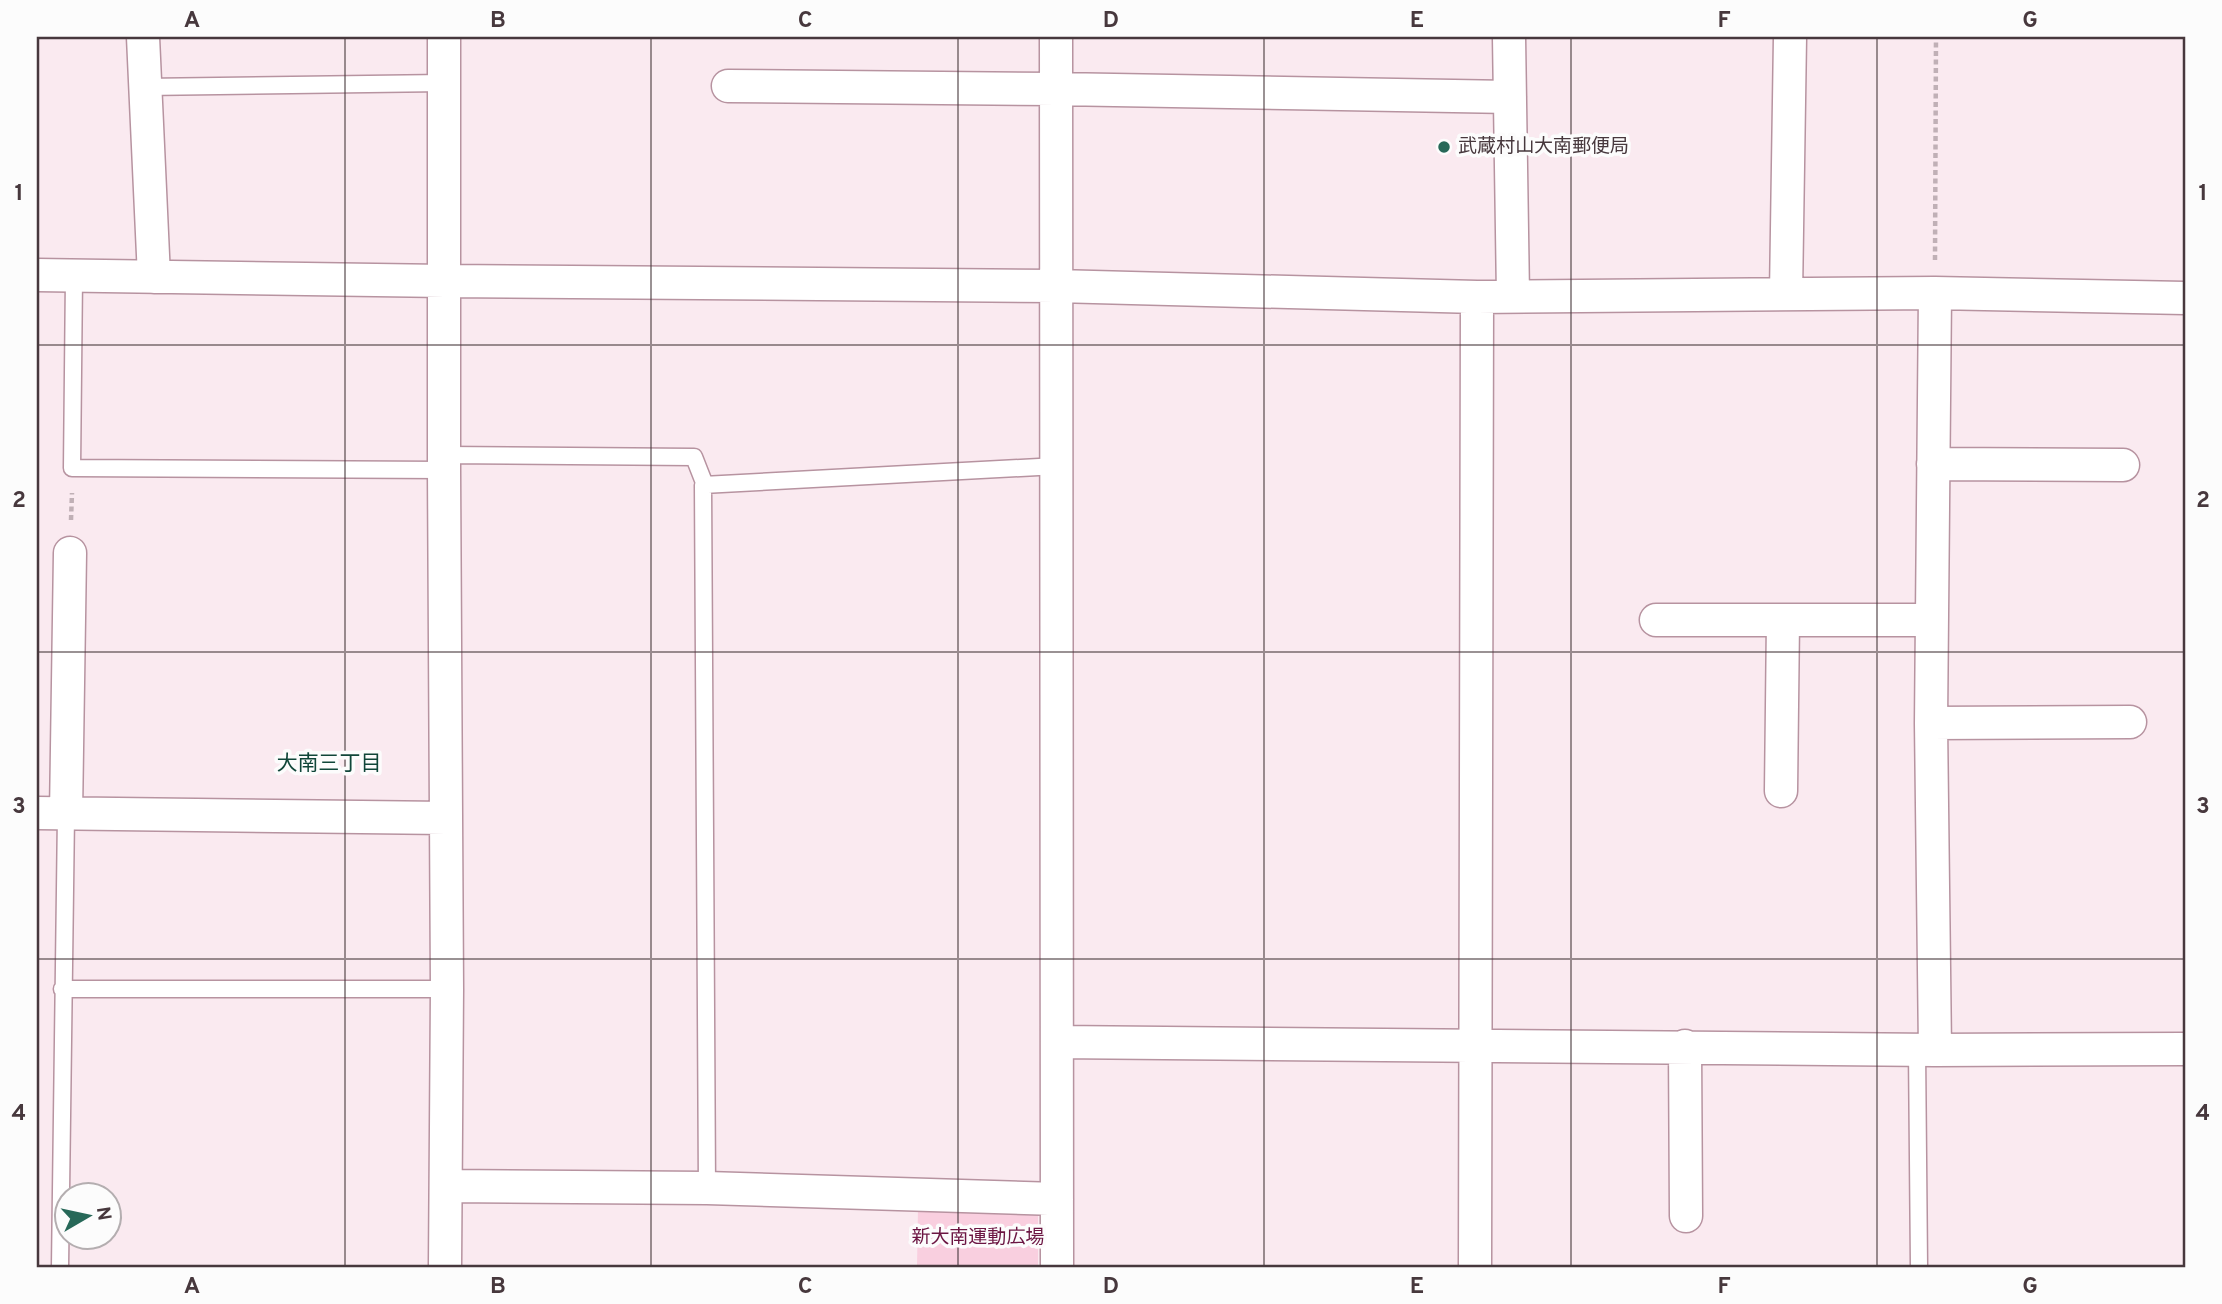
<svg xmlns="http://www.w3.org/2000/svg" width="2222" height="1304" font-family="Overpass,'Noto Sans JP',sans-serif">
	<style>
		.green { fill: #f9cfdf }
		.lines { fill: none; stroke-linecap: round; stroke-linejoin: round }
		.service-casing { stroke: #b793a0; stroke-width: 19 }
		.minor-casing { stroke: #b793a0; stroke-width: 35 }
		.path { stroke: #c0b0b6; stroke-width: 4.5; stroke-dasharray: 5 3.5; stroke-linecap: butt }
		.service { stroke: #fff; stroke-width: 16 }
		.minor { stroke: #fff; stroke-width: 32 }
		.grid { fill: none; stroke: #47383d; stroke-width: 2; stroke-opacity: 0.55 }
		.poi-dot { fill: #276858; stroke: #fcfcfc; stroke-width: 2.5 }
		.labels { text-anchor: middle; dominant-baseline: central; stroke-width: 7; stroke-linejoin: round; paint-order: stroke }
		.poi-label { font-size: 19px; fill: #47383d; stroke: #fcfcfc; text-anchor: start }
		.park-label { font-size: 19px; fill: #6b1542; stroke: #fcfcfc }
		.neighbourhood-label { font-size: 21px; fill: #104639; stroke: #fcfcfc }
		.neatline { fill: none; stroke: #47383d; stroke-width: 2.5 }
		.grid-label { font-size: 23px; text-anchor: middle; font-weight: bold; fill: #47383d }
	</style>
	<rect width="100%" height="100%" fill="#faeaf0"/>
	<path class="green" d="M918 1208 1038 1209V1267H917Z"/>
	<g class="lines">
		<defs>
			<path id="service" d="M144 87 444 83
				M74 276 72 468 444 470
				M444 455 694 457 705 485
				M62 989H447
				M1917 1049 1919 1267
				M707 1188 703 485 1057 466
				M60 1267 66 814"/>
			<path id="minor" d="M143 37 154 277
				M444 37V470L447 989 445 1267
				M1056 37 1057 1267
				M1509 37 1513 296
				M728 86 1057 89 1510 97
				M37 275 445 281 1056 286 1477 297 1935 293 2185 298
				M1786 294 1790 37
				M1933 464 2123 465
				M1656 620H1932
				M1931 723 2130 722
				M1781 791 1783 620
				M37 813 446 818
				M66 814 70 553
				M1057 1042 1935 1050 2185 1049
				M1685 1046 1686 1216
				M1935 1050 1931 723 1935 293
				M447 1186 707 1188 1057 1199
				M1475 1267 1477 297"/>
		</defs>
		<use href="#service" class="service-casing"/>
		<use href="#minor" class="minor-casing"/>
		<path class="path" d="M1935 260 1936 37
			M71 520 72 493"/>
		<use href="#service" class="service"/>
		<use href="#minor" class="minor"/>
	</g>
	<path class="grid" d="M345 37V1267M651 37V1267M958 37V1267M1264 37V1267M1571 37V1267M1877 37V1267M37 345H2185M37 652H2185M37 959H2185"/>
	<circle class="poi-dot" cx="1444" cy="147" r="7"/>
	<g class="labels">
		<g class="poi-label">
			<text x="1458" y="147">武蔵村山大南郵便局</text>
		</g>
		<g class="park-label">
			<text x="978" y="1238">新大南運動広場</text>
		</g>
		<g class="neighbourhood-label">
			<text x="329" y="764">大南三丁目</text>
		</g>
	</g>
	<rect width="2222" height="1304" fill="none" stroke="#fcfcfc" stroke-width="77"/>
	<g transform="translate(88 1216) rotate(81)"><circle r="33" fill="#fcfcfc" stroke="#b4aeb0" stroke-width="2"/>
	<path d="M0-5L12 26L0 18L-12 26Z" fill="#276858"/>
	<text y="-10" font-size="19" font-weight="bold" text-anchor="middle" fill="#47383d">N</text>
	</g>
	<rect x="38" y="38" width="2146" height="1228" class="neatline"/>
	<g class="grid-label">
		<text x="192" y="27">A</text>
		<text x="498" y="27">B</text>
		<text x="805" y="27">C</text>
		<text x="1111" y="27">D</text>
		<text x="1417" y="27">E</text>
		<text x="1724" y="27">F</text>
		<text x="2030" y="27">G</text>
		<text x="19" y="200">1</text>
		<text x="2203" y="200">1</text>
		<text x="19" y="507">2</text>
		<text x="2203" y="507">2</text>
		<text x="19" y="813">3</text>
		<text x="2203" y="813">3</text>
		<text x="19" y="1120">4</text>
		<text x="2203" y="1120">4</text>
		<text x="192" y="1293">A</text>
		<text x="498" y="1293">B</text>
		<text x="805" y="1293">C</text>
		<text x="1111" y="1293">D</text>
		<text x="1417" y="1293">E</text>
		<text x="1724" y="1293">F</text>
		<text x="2030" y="1293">G</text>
	</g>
</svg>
